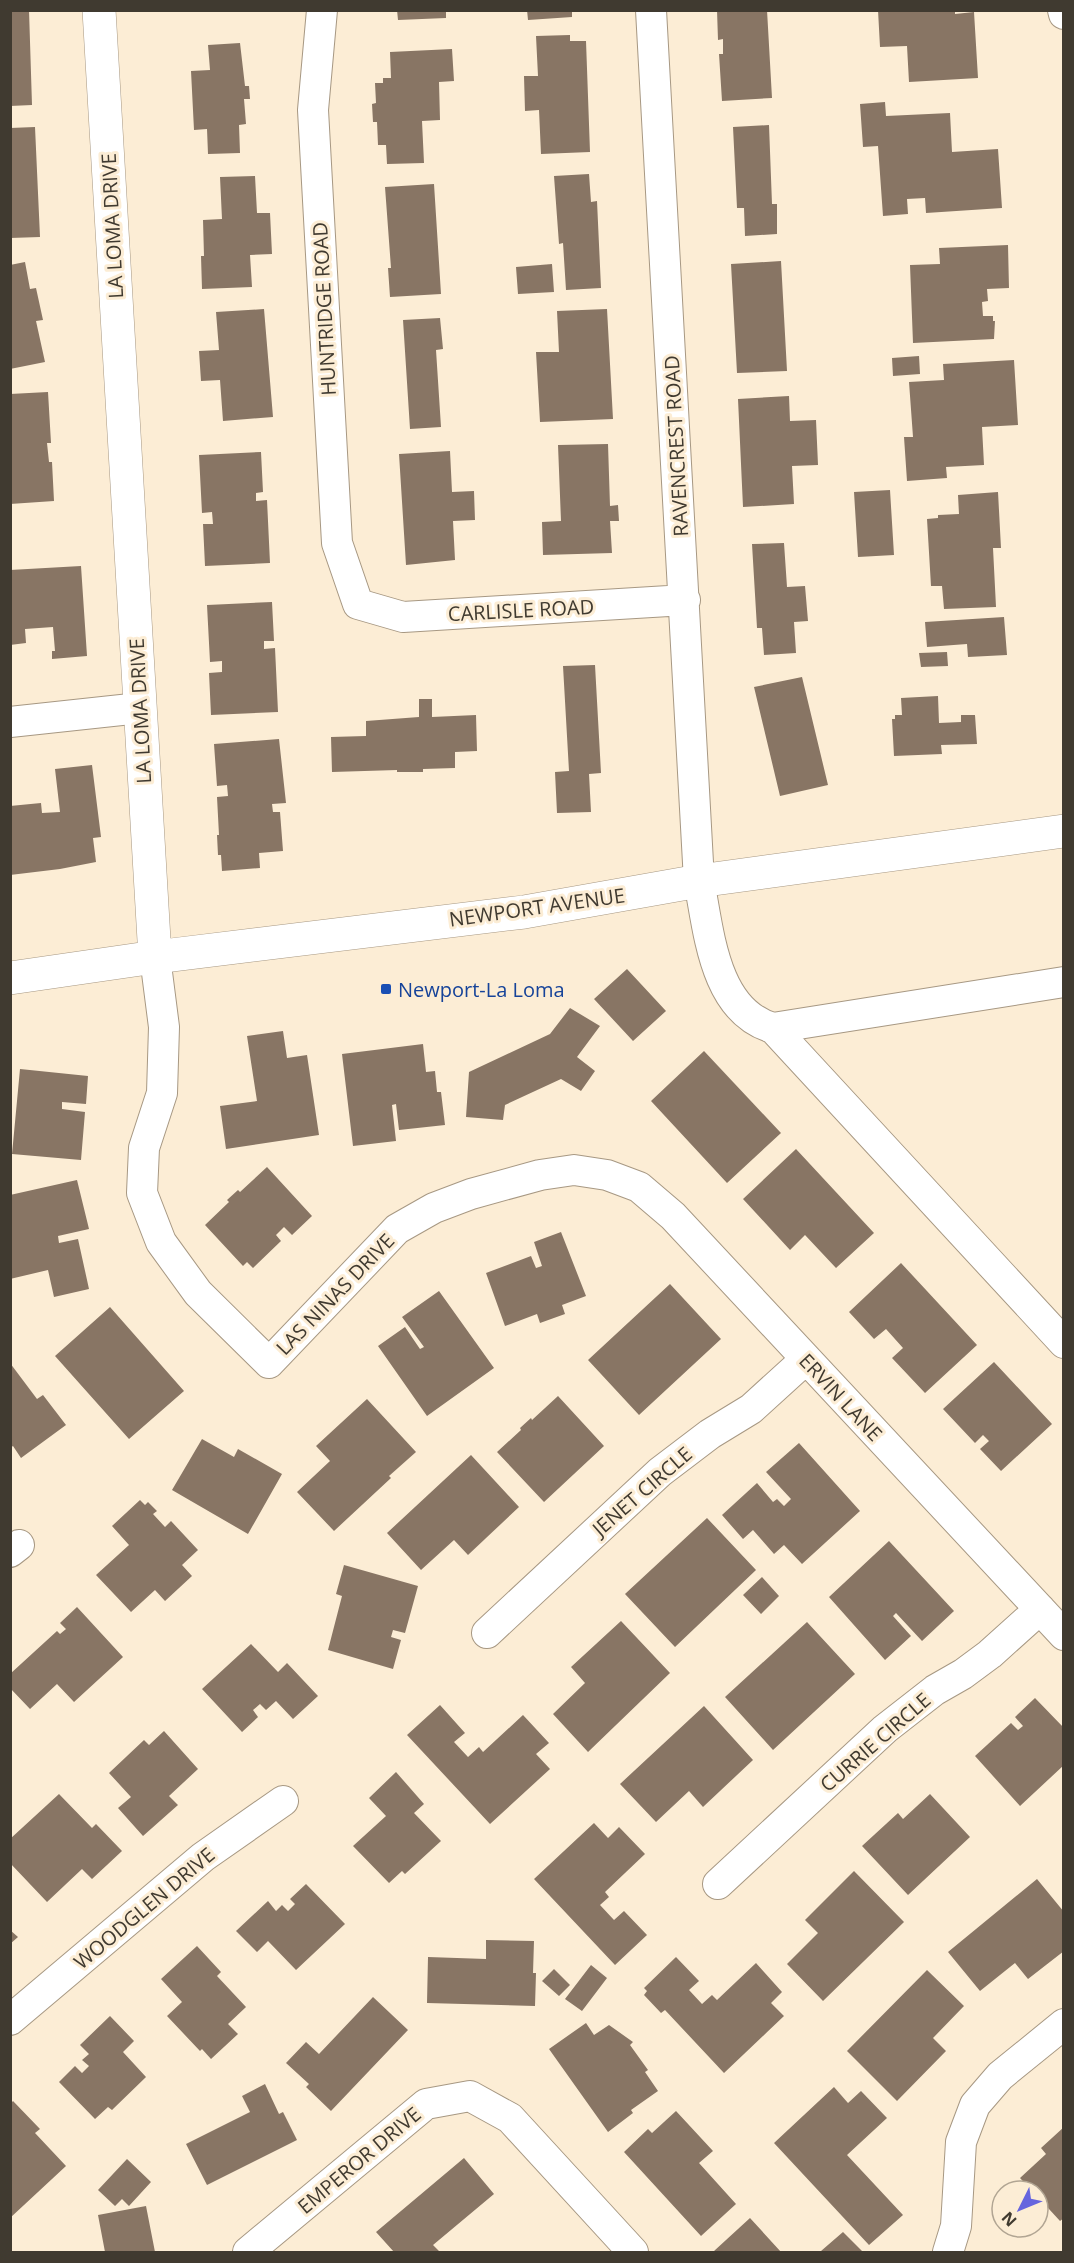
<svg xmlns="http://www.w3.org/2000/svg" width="1074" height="2263" font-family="'Open Sans',sans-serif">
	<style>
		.building { fill: #887564 }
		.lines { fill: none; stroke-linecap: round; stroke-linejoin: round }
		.minor-casing { stroke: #a79883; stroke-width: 32 }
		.major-casing { stroke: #a79883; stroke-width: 34 }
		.minor { stroke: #fff; stroke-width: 30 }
		.major { stroke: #fff; stroke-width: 33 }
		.transit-dot { fill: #1a4fb4; stroke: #fcedd5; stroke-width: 2 }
		.labels { text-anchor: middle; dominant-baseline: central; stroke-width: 6; stroke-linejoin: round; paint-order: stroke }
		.street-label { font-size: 20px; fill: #403a30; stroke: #fcedd5 }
		.transit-label { font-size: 20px; fill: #164399; stroke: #fcedd5; text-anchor: start }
	</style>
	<rect width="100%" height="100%" fill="#fcedd5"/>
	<path class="building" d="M10 10H29L32 105 10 106Z
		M397 10H446V18L398 20Z
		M527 10H572V17L528 20Z
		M717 10H767L772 98 722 101 719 54H723V39L718 40Z
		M878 10H955V14L974 12 978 78 909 82 907 46 880 47Z
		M570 35V41H586L590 152 541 154 539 110 525 111 524 76H538L536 36Z
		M240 43 245 86H249L250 99H244L246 124 239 125 240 153 208 154 207 129 194 130 191 71 210 70 208 45Z
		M452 49 454 81 439 82 440 120 422 121 424 163 387 164 386 145H378L377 122H373L372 104 376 103 375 83H383V78H391L390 52Z
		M885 102 886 116 950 113 952 152 998 149 1002 208 926 213 925 198 907 199 908 214 883 216 878 146 863 147 860 104Z
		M769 125 772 204H777V234L745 236 744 208H737L733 127Z
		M35 127 40 237 10 238V128Z
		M589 174 591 202 597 201 601 288 566 290 563 243 559 244 554 176Z
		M255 176 257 213H270L272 254 250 255 252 287 202 289 201 256H204L203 220 222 219 220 177Z
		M434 184 441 294 390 297 388 268H391L385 187Z
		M1008 245 1009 288 987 289 988 301 982 302 983 316H993V321H995L994 339 913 343 910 265 940 264 939 248Z
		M781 261 787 371 737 373 731 264Z
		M25 262 30 289 36 288 43 320 36 321 45 362 10 369V265Z
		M552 264 554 292 518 294 516 267Z
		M264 309 273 417 223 421 220 380 201 381 199 351 219 350 216 312Z
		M607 309 613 419 540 422 536 352H559L557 311Z
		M440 318 443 349 436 350 441 427 410 429 403 320Z
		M919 356 920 374 893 376 892 358Z
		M1014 360 1018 425 982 427 984 465 946 467 947 478 907 481 904 437H913L909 382 944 380 943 364Z
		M48 392 51 443H47L49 462H52L54 501 10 504V394Z
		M789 396 790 421 816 420 818 465 792 466 794 504 743 507 738 399Z
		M608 444 610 506 618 505 619 521H610L612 553 543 555 542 522 561 521 558 445Z
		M450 451 452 492 474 491 475 520 453 521 455 560 406 565 399 454Z
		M261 452 263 492 256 493V501L267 500 270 563 205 566 203 524H213L212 512 202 513 199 455Z
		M890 490 894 555 858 557 854 492Z
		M998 492 1001 548H993L996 607 944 609 942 586H931L927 519 938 518V515L959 514 958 495Z
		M784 543 787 587 805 586 808 621 794 622 796 653 764 655 762 628H757L752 544Z
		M81 566 87 656 52 659V651H55L53 627 25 629 26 643 10 645V570Z
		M272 602 274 641H264V649L275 648 278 712 211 715 209 673 222 672V661L210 662 207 605Z
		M1004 617 1007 655 968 657 967 644 927 647 925 622Z
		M947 652 948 666 921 667 919 653Z
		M595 665 601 773 589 774 591 812 557 813 555 772 569 771 563 666Z
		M802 677 828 785 780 796 754 687Z
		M938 696 939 723 961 722V715H975L977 744 941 745 942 754 894 756 892 719H895V715H902L901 698Z
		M419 699H432V717L476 715 477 751 455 752V768L423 769V772H397V770L332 772 331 737 366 736V721L419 717Z
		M279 739 286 803 272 804 273 812H280L283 851 259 853 260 868 222 871 221 855H218L217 835H219L217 797 228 796 227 785 217 786 214 744Z
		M92 765 101 837 93 838 96 862 60 869 10 875V806L41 803 42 813 60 812 55 769Z
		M627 969 666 1011 633 1041 594 999Z
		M570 1008 600 1026 577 1057 595 1071 581 1091 561 1079 505 1105 503 1120 466 1117 469 1072 550 1034Z
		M283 1031 287 1058 307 1055 319 1135 226 1149 220 1106 257 1101 247 1036Z
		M423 1044 426 1072 435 1071 437 1092H441L445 1125 399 1130 396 1104 392 1105 396 1141 353 1146 342 1054Z
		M704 1051 781 1133 727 1183 651 1101Z
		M20 1069 88 1076 86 1104 62 1102V1109L85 1112 81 1160 12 1154Z
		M796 1149 874 1233 836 1268 805 1235 790 1250 743 1199Z
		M267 1167 312 1216 292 1235 284 1227 276 1235 281 1241 253 1268 247 1262 243 1266 205 1225 229 1202 227 1200 238 1190 240 1192Z
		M77 1180 89 1229 58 1236 59 1243 78 1239 89 1289 54 1297 48 1270 10 1279V1195Z
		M561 1232 586 1296 562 1305 565 1314 540 1323 537 1314 505 1326 486 1273 531 1256 536 1268 542 1266 534 1242Z
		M901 1263 977 1345 925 1393 892 1358 903 1348 886 1329 874 1339 849 1312Z
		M670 1284 721 1339 639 1415 588 1360Z
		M439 1291 494 1368 427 1416 378 1346 405 1327 420 1349 424 1347 402 1317Z
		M110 1307 184 1391 129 1439 55 1356Z
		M994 1362 1052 1424 1001 1471 980 1449 989 1441 983 1435 975 1443 943 1409Z
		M10 1363 37 1399 43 1395 66 1425 21 1458 13 1446 10 1448Z
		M558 1396 604 1446 544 1502 497 1452 521 1430 520 1428 531 1418 532 1420Z
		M367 1399 416 1452 389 1476 391 1478 334 1531 297 1492 330 1461 316 1446Z
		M202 1439 234 1457 238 1449 282 1474 248 1534 172 1490Z
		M799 1443 860 1511 802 1564 784 1545 774 1554 753 1530 743 1539 722 1515 757 1483 773 1502 777 1499 784 1506 791 1499 766 1472Z
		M471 1455 519 1507 468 1555 454 1540 421 1570 387 1533Z
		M140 1500 145 1505 148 1502 157 1511 153 1514 165 1527 171 1521 198 1550 182 1565 192 1576 165 1601 155 1590 131 1612 96 1575 129 1545 112 1526Z
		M707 1518 756 1570 675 1647 625 1594Z
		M889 1541 954 1611 922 1641 896 1613 893 1616 911 1636 885 1660 829 1597Z
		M344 1565 418 1586 405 1633 393 1630 391 1637 401 1640 393 1669 328 1650 342 1596 336 1594Z
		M762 1577 779 1596 761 1614 743 1595Z
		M77 1607 123 1657 74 1702 57 1684 30 1709 10 1688V1674L57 1631 60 1634 66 1629 60 1623Z
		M621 1621 670 1673 588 1752 553 1714 585 1683 571 1667Z
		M807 1622 855 1674 773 1750 725 1697Z
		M251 1644 278 1672 287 1663 318 1696 293 1719 276 1701 266 1710 260 1704 253 1710 258 1717 242 1732 202 1689Z
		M1035 1698 1064 1728V1765L1020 1806 975 1756 1011 1723 1018 1730 1023 1726 1015 1717Z
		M440 1705 465 1733 454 1742 468 1757 479 1747 483 1752 523 1715 549 1743 536 1754 550 1769 490 1824 407 1735Z
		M704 1706 753 1760 703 1807 689 1791 656 1822 620 1784Z
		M164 1731 198 1769 169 1796 178 1805 143 1836 118 1808 131 1797 109 1773 144 1740 149 1745Z
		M396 1772 424 1804 414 1813 441 1841 405 1874 402 1871 389 1883 353 1846 386 1816 369 1798Z
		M59 1794 92 1828 96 1824 122 1851 92 1879 82 1869 47 1902 10 1863V1839Z
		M930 1794 970 1837 908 1895 862 1846 898 1813 903 1819Z
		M594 1823 608 1838 619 1827 645 1854 605 1892 609 1897 600 1905 614 1920 624 1911 647 1935 615 1965 534 1879Z
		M854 1871 904 1922 823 2001 787 1964 818 1933 805 1920Z
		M1037 1879 1064 1912V1951L1028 1979 1015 1963 980 1991 948 1952Z
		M306 1884 345 1924 296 1970 268 1941 257 1952 236 1931 268 1901 276 1911 282 1905 288 1911 295 1904 290 1899Z
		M10 1930 18 1937 10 1944Z
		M486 1940 534 1941 533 1973H536L535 2006 427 2003 428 1957 486 1959Z
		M197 1946 221 1972 217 1976 246 2007 228 2024 238 2034 211 2059 202 2049 200 2051 167 2016 182 2002 161 1979Z
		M676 1957 699 1981 689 1990 702 2004 712 1995 717 2000 756 1963 782 1992 771 2003 784 2016 724 2073 665 2010 661 2013 644 1995 647 1991 644 1988Z
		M591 1965 607 1978 582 2011 565 1999Z
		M554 1969 570 1985 559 1996 542 1981Z
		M927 1970 964 2006 933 2038 946 2051 897 2101 847 2051Z
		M373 1997 408 2030 331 2111 306 2087 309 2084 286 2063 306 2042 319 2054Z
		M110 2016 134 2041 123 2052 146 2077 112 2110 108 2107 95 2119 59 2082 75 2066 82 2073 89 2066 82 2060 89 2054 80 2045Z
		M586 2023 594 2035 609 2025 633 2042 630 2045 648 2070 645 2072 658 2091 631 2110 633 2113 608 2132 549 2049Z
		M265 2084 279 2114 283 2112 297 2140 207 2185 186 2144 250 2112 242 2096Z
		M834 2087 848 2103 861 2091 887 2118 847 2155 903 2215 869 2245 774 2143Z
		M13 2101 40 2129 35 2133 66 2166 10 2218V2104Z
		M676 2111 713 2151 699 2163 736 2204 701 2236 624 2152 648 2129 652 2133Z
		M1064 2127V2218L1060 2221 1038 2197V2191H1032L1020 2178 1046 2154 1041 2148Z
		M464 2158 494 2194 433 2245 440 2252H394L376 2232Z
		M127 2159 151 2182 129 2206 122 2199 115 2206 98 2190Z
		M146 2206 155 2252H105L98 2215Z
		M750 2218 781 2252H716L714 2251Z
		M843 2232 863 2252H822L821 2251Z"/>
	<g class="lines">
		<defs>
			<path id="minor" d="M322 10 313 110 337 543 358 604 403 617 685 600
				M651 10 699 881C709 932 714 1011 773 1028L1064 982
				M1063 10 1064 14
				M10 722 140 708
				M155 957 164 1027 162 1093 144 1148 142 1193 161 1242 198 1293 269 1363 397 1229 434 1208 471 1194 540 1175 574 1170 607 1175 639 1187 673 1216 1064 1635
				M773 1028 1064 1343
				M10 1552 19 1545
				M487 1633 660 1472 710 1434 751 1409 806 1359
				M718 1884 885 1729 935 1690 963 1674 990 1654 1040 1609
				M10 2020 203 1857 283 1801
				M248 2252 426 2104 470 2096 510 2118 633 2252
				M948 2252 956 2226 961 2142 975 2105 1000 2076 1064 2024"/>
			<path id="major" d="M99 10 155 957
				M10 978 155 957 524 912 699 881 1064 831"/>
		</defs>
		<use href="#minor" class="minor-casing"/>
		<use href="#major" class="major-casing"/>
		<use href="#minor" class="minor"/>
		<use href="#major" class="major"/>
	</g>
	<rect class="transit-dot" x="380" y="983" width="12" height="12" rx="3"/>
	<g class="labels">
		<g class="street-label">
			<text transform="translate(112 226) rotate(-93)">LA LOMA DRIVE</text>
			<text transform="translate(324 309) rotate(-93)">HUNTRIDGE ROAD</text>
			<text transform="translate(676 446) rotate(-93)">RAVENCREST ROAD</text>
			<text transform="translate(521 610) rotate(-3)">CARLISLE ROAD</text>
			<text transform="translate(140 711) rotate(-93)">LA LOMA DRIVE</text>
			<text transform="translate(537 907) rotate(-8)">NEWPORT AVENUE</text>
			<text transform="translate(335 1294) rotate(-46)">LAS NINAS DRIVE</text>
			<text transform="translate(841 1397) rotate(47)">ERVIN LANE</text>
			<text transform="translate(642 1491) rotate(-41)">JENET CIRCLE</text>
			<text transform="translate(875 1742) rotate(-41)">CURRIE CIRCLE</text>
			<text transform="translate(144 1908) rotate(-40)">WOODGLEN DRIVE</text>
			<text transform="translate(359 2160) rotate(-40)">EMPEROR DRIVE</text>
		</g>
		<g class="transit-label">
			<text x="398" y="989">Newport-La Loma</text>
		</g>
	</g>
	<rect width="1074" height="2263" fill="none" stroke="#403a30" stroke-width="24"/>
	<g transform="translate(1020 2209) rotate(227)"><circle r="28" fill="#fcedd5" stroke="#b1a593" stroke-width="1.5"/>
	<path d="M0-4.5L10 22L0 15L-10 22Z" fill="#6665de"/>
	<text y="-9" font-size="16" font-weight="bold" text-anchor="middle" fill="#403a30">N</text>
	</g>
</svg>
